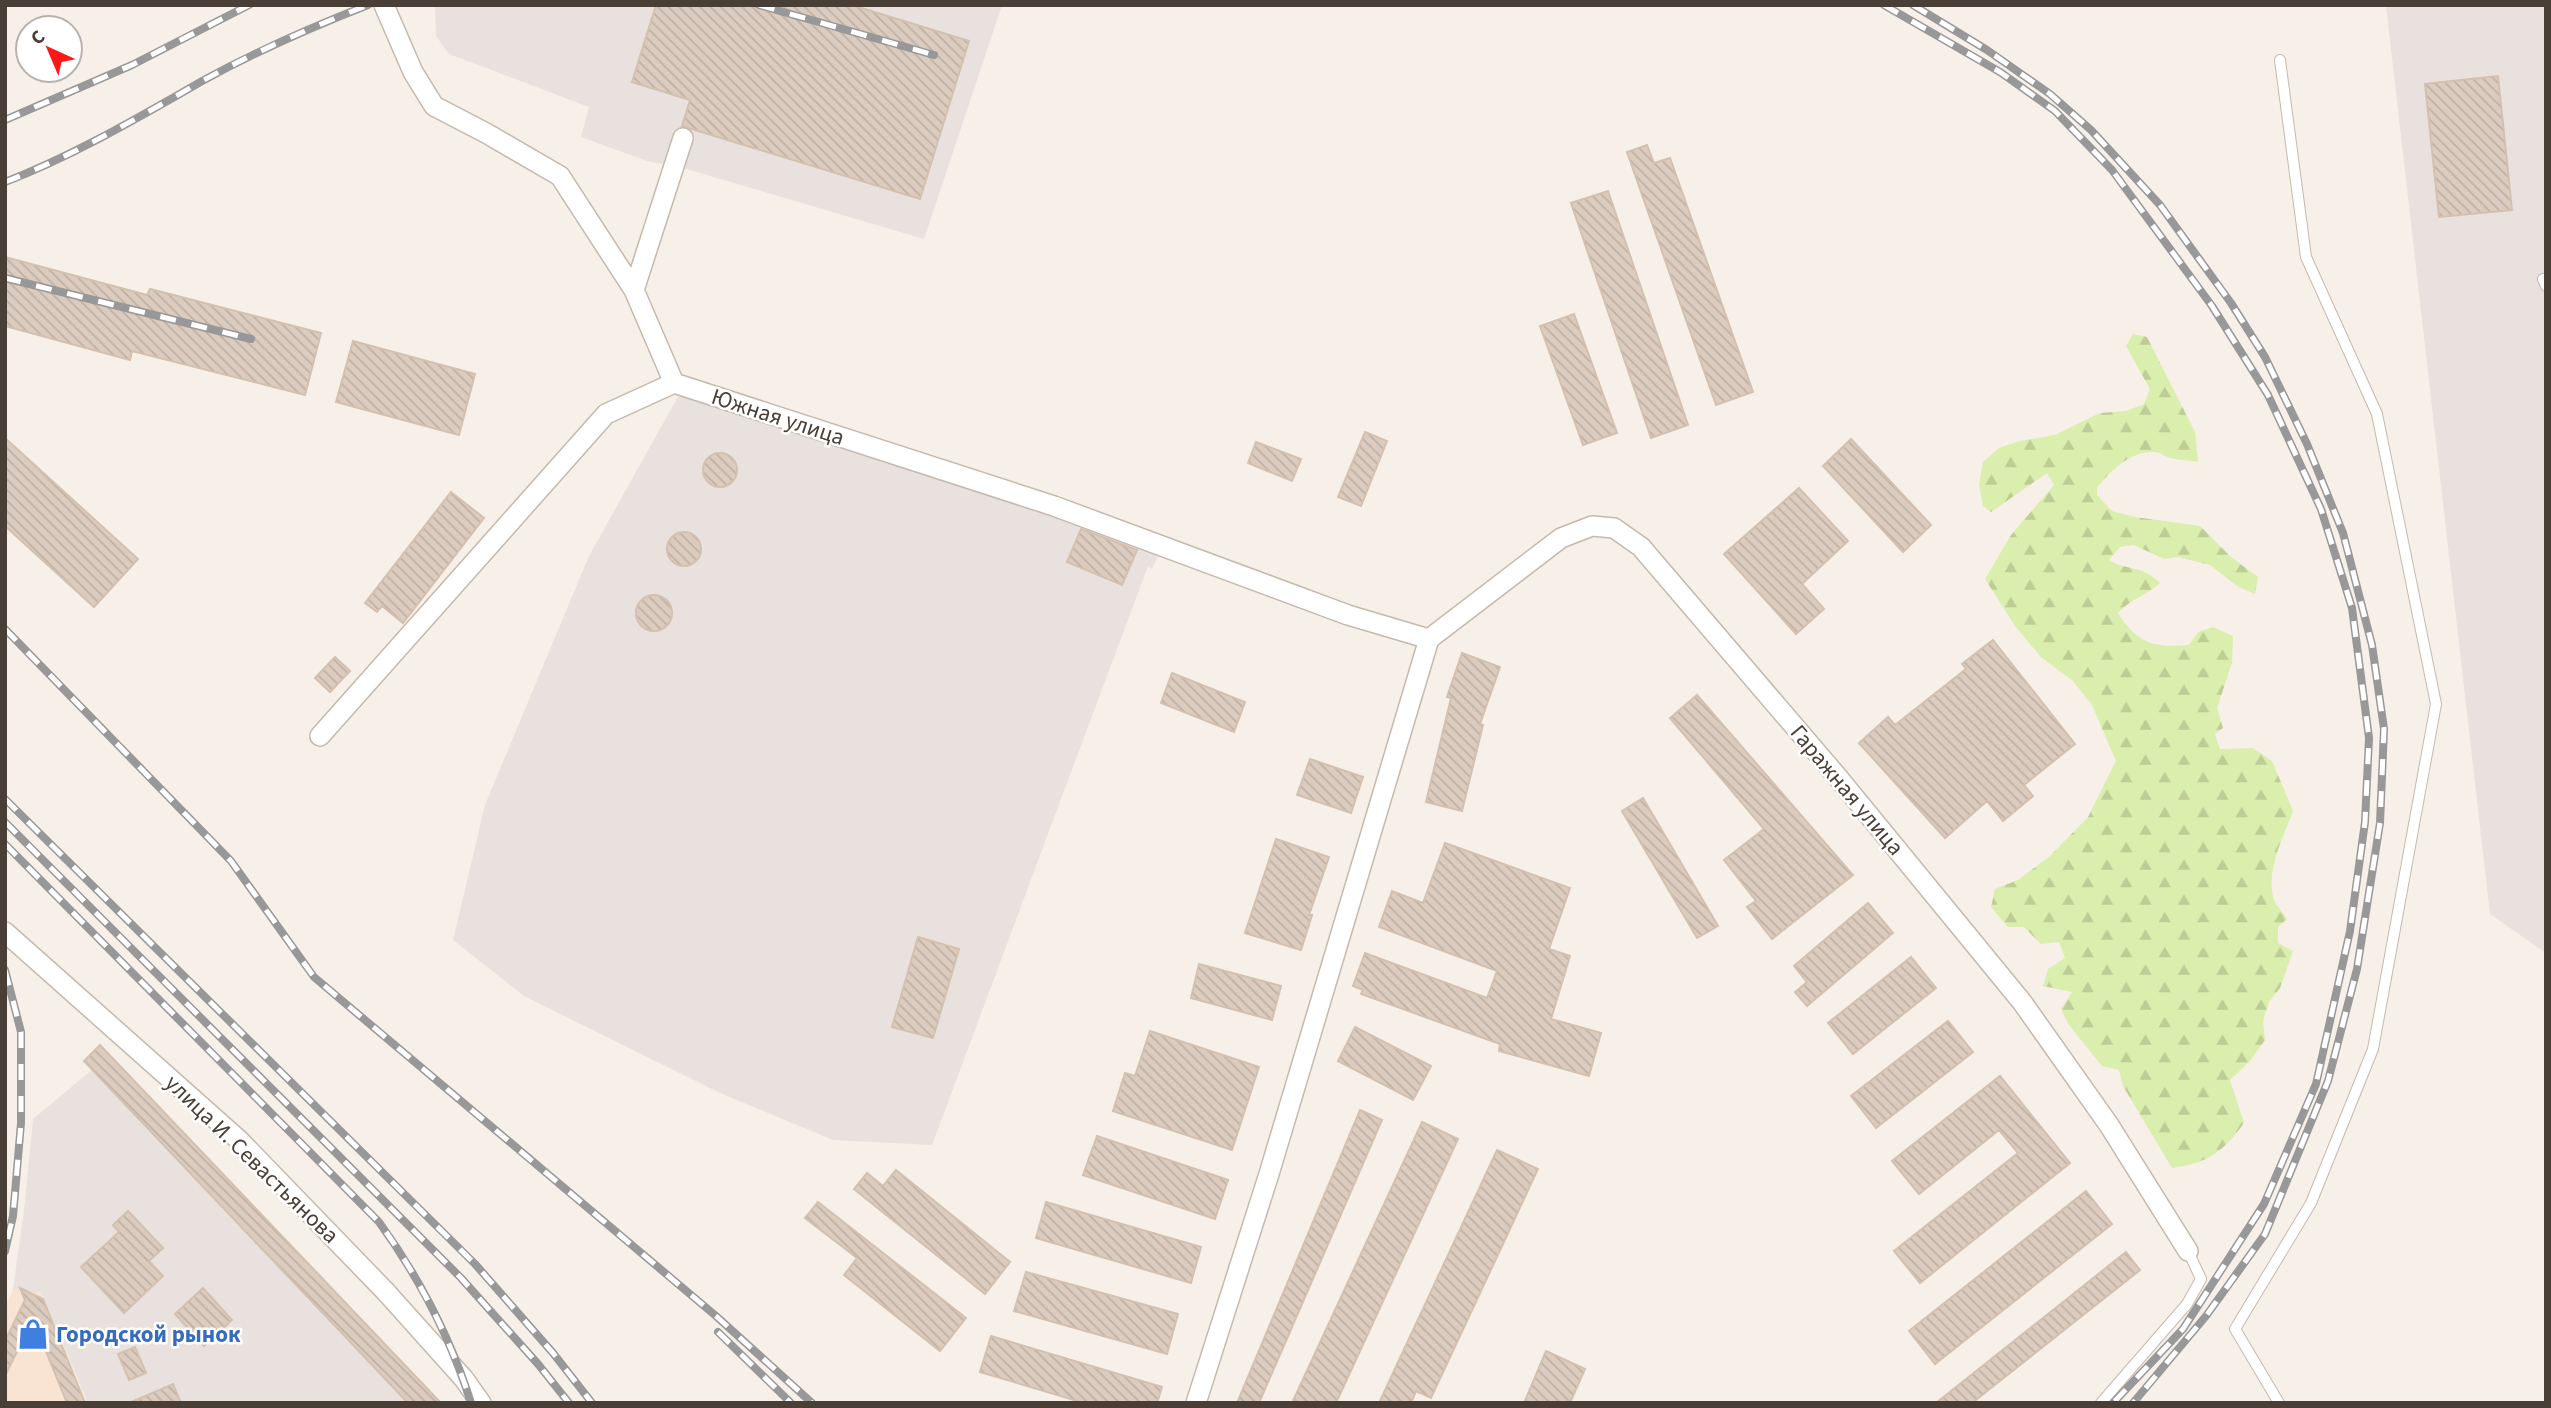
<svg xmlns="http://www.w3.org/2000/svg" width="2551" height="1408" font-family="'Source Sans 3',sans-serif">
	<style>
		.commercial { fill: #f9e3d2 }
		.industrial { fill: #e8e1dd }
		.forest { fill: url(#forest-firs) }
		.building { fill: url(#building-back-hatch); stroke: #d4c0af; stroke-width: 2 }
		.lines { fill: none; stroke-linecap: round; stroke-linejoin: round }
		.lane-casing { stroke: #c5b9ad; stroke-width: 12 }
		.street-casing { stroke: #c5b9ad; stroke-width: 22 }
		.lane { stroke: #fff; stroke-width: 10 }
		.street { stroke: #fff; stroke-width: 19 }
		.rail-casing { stroke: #989898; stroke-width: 8 }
		.rail { stroke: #fff; stroke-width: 5; stroke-dasharray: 16; stroke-linecap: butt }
		.labels { text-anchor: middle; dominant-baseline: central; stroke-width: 5; stroke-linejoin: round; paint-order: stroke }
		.street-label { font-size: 23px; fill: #4a3f36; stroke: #fff }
		.shop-label { font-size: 23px; font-weight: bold; fill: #366cbe; stroke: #fff; text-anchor: start }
	</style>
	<defs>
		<pattern id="forest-firs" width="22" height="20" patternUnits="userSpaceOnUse" patternTransform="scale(1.75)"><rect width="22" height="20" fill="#daeead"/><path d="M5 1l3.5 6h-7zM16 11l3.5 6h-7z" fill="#bdcd95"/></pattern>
		<pattern id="building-back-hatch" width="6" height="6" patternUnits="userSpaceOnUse" patternTransform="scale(1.75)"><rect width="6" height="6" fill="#dcccbf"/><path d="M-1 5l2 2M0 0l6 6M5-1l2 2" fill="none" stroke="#beb0a5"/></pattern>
	</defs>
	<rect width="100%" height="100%" fill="#f6f0e8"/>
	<path class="commercial" d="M13 1290 41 1293 87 1403H5V1306Z"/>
	<path class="industrial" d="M435 5H1002L924 239 683 168 647 161 581 137 589 107 449 54 436 36Z
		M2386 5H2546V953L2490 914Z
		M689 377 1014 486 1161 549 1152 569 1148 566 932 1145 833 1140 720 1093 524 996 453 940 485 805 589 556Z
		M105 1059 409 1403H88L41 1293 13 1290 25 1202 33 1119Z"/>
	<path class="forest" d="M2133 334 2147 337 2195 432 2198 462C2189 460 2179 460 2170 458 2164 456 2160 452 2154 452 2130 451 2112 470 2097 487V495L2112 511 2135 517 2200 526 2231 557 2258 577 2255 594 2237 586 2210 565 2178 557 2164 559 2134 545 2120 547 2109 560C2130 572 2140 564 2160 583 2144 597 2132 598 2118 613 2138 644 2154 648 2189 645L2198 632 2213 627 2233 636 2232 663 2217 708 2223 728 2215 734 2220 749 2253 748 2272 761 2293 811C2283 838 2265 871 2274 900 2277 906 2283 913 2287 919L2278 927V943L2293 951 2280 988 2269 1002 2263 1021 2265 1040 2250 1061 2230 1080 2244 1123C2223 1152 2208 1163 2172 1168L2123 1086 2119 1070 2102 1066 2069 1025 2061 1009 2072 992 2043 986 2048 969 2065 958 2059 942 2041 944 2024 927H2008L1991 907 1995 889 2018 880 2050 856 2088 817 2116 761 2092 705 2073 681 2041 657 2015 626 1985 579 2011 535 2054 485 2047 473 1991 512 1983 506 1979 485 1983 462 1999 448 2020 441 2055 435 2100 413 2126 411 2144 404 2150 389 2126 346Z"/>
	<path class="building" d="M656 5H852L969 41 920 199 682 126 690 100 632 82Z
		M2498 76 2512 210 2439 217 2425 84Z
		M1647 145 1654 163 1670 158 1753 392 1716 405 1627 152Z
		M1608 191 1688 425 1651 438 1571 203Z
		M5 257 147 295 150 289 321 333 305 395 132 351 130 360 5 326Z
		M1574 314 1617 433 1583 445 1540 326Z
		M353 341 475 374 459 435 336 402Z
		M1365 432 1387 441 1361 506 1338 497Z
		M5 438 138 559 94 607 5 526Z
		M1851 439 1931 525 1903 552 1823 466Z
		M1256 442 1301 459 1292 481 1248 463Z
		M703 470a17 17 0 1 1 34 0a17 17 0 1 1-34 0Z
		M1799 488 1848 541 1802 584 1824 609 1796 634 1724 554Z
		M451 492 484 518 403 623 382 606 377 612 365 603Z
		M1081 529 1137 550 1122 585 1067 562Z
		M667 549a17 17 0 1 1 34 0a17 17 0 1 1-34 0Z
		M636 613a18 18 0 1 1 36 0a18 18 0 1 1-36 0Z
		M1993 640 2075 744 2024 785 2033 796 2003 821 1987 801 1945 838 1859 743 1888 717 1895 725 1966 669 1962 664Z
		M1462 653 1500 667 1480 724 1483 725 1462 811 1426 802 1451 698 1447 697Z
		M335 657 350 671 330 692 315 678Z
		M1172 673 1245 702 1234 732 1161 703Z
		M1697 695 1853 875 1772 939 1747 907 1756 901 1724 860 1764 829 1670 718Z
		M1310 759 1363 777 1351 813 1297 795Z
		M1643 798 1718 926 1697 938 1622 811Z
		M1276 839 1329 857 1309 915H1312L1301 950 1245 933Z
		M1445 843 1570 888 1549 949 1570 956 1551 1019 1601 1033 1589 1076 1499 1051 1500 1044 1361 994 1363 990 1353 986 1365 953 1487 998 1497 971 1379 927 1392 891 1423 903Z
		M1868 903 1893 933 1807 1006 1795 992 1807 982 1794 966Z
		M918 937 959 949 933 1038 892 1027Z
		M1911 957 1936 988 1853 1054 1828 1023Z
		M1199 964 1281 986 1272 1020 1191 998Z
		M1948 1021 1973 1052 1876 1128 1851 1096Z
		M1355 1027 1431 1066 1413 1100 1338 1061Z
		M1150 1031 1259 1067 1232 1150 1113 1111 1125 1073 1135 1076Z
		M100 1045 441 1403H408L84 1061Z
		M2000 1076 2070 1163 1920 1283 1894 1251 2018 1153 1999 1130 1919 1194 1892 1161Z
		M1360 1110 1382 1120 1259 1403H1237Z
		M1422 1122 1458 1139 1336 1403H1292Z
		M1097 1136 1228 1180 1215 1219 1083 1175Z
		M1497 1150 1538 1169 1431 1398 1416 1391 1411 1403H1379Z
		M896 1170 1010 1262 985 1294 854 1189 867 1173 883 1186Z
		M2086 1191 2112 1224 1935 1364 1909 1331Z
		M818 1202 966 1318 940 1351 844 1275 857 1258 805 1218Z
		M1046 1202 1201 1247 1191 1283 1036 1238Z
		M128 1211 163 1248 149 1261 163 1276 124 1313 81 1267 119 1232 113 1225Z
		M2126 1252 2140 1270 1972 1403H1936Z
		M1026 1272 1178 1314 1167 1354 1014 1311Z
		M20 1288 43 1299 85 1403H67L33 1319 5 1376V1341L25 1300Z
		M203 1288 232 1320 204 1346 175 1314Z
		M991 1336 1162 1387 1157 1403H1084L980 1372Z
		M135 1347 146 1373 129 1380 118 1354Z
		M1546 1351 1585 1369 1570 1403H1524Z
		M173 1384 181 1403H129Z"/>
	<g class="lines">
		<defs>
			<path id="lane" d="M2543 279 2546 286
				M2101 1403 2187 1304 2201 1279 2188 1251
				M2279 1403 2235 1329 2311 1203 2373 1049 2436 704 2377 414 2306 257 2280 60"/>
			<path id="street" d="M384 5 413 72 434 106 486 133 560 176 634 290 674 383 1054 506 1348 615 1429 639
				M634 290 683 138
				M1429 639 1561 538 1592 526 1614 528 1641 547 1836 775 2022 1002 2109 1125 2188 1251
				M320 736 606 414 674 383
				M5 932 239 1140 386 1292 464 1379 481 1403
				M1196 1403 1269 1174 1429 639"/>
		</defs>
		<use href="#lane" class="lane-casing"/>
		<use href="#street" class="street-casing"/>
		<use href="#lane" class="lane"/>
		<use href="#street" class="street"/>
		<defs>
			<path id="rail" d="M759 5 934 55
				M1884 5 2000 72 2055 111 2112 170 2212 306 2268 395 2321 509 2352 608 2369 738 2365 822 2350 931 2316 1084 2264 1204 2183 1329 2113 1403
				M1913 5 1987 50 2050 94 2091 130 2160 205 2231 303 2265 357 2307 444 2343 533 2372 645 2384 729 2380 823 2357 969 2328 1081 2265 1234 2206 1316 2133 1403
				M5 120 132 65 249 5
				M5 182C75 155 139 117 204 80 257 51 312 27 368 5
				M5 278 251 339
				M5 629 231 861 314 977 716 1316 812 1403
				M5 799 475 1264 553 1353 592 1403
				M5 822 461 1278 538 1364 569 1403
				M5 844 379 1222C418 1276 451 1339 471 1403
				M5 970 21 1032V1123L13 1216 5 1251
				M718 1332 791 1403"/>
		</defs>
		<use href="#rail" class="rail-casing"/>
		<use href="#rail" class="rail"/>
	</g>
	<defs>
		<symbol id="shop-bare" viewBox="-9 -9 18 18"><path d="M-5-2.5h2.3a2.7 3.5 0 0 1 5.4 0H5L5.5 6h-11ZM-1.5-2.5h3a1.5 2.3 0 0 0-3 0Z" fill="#3f7fe0" stroke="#fff" stroke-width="2.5" paint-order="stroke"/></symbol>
	</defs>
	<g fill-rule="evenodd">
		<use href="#shop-bare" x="11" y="1312" width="44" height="44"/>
	</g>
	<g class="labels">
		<g class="street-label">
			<text transform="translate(778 417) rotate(18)">Южная улица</text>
			<text transform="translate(1847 790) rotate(50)">Гаражная улица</text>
			<text transform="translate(252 1159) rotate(44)">улица И. Севастьянова</text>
		</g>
		<g class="shop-label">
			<text x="56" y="1334">Городской рынок</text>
		</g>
	</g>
	<rect width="2551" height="1408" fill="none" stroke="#4a3f36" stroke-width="14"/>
	<g transform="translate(49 49) rotate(316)"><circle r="33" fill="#ffffff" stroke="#b7b2af" stroke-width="2"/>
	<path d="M0-5L12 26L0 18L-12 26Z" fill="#ff1616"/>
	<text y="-10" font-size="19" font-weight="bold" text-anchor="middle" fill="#4a3f36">С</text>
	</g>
</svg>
